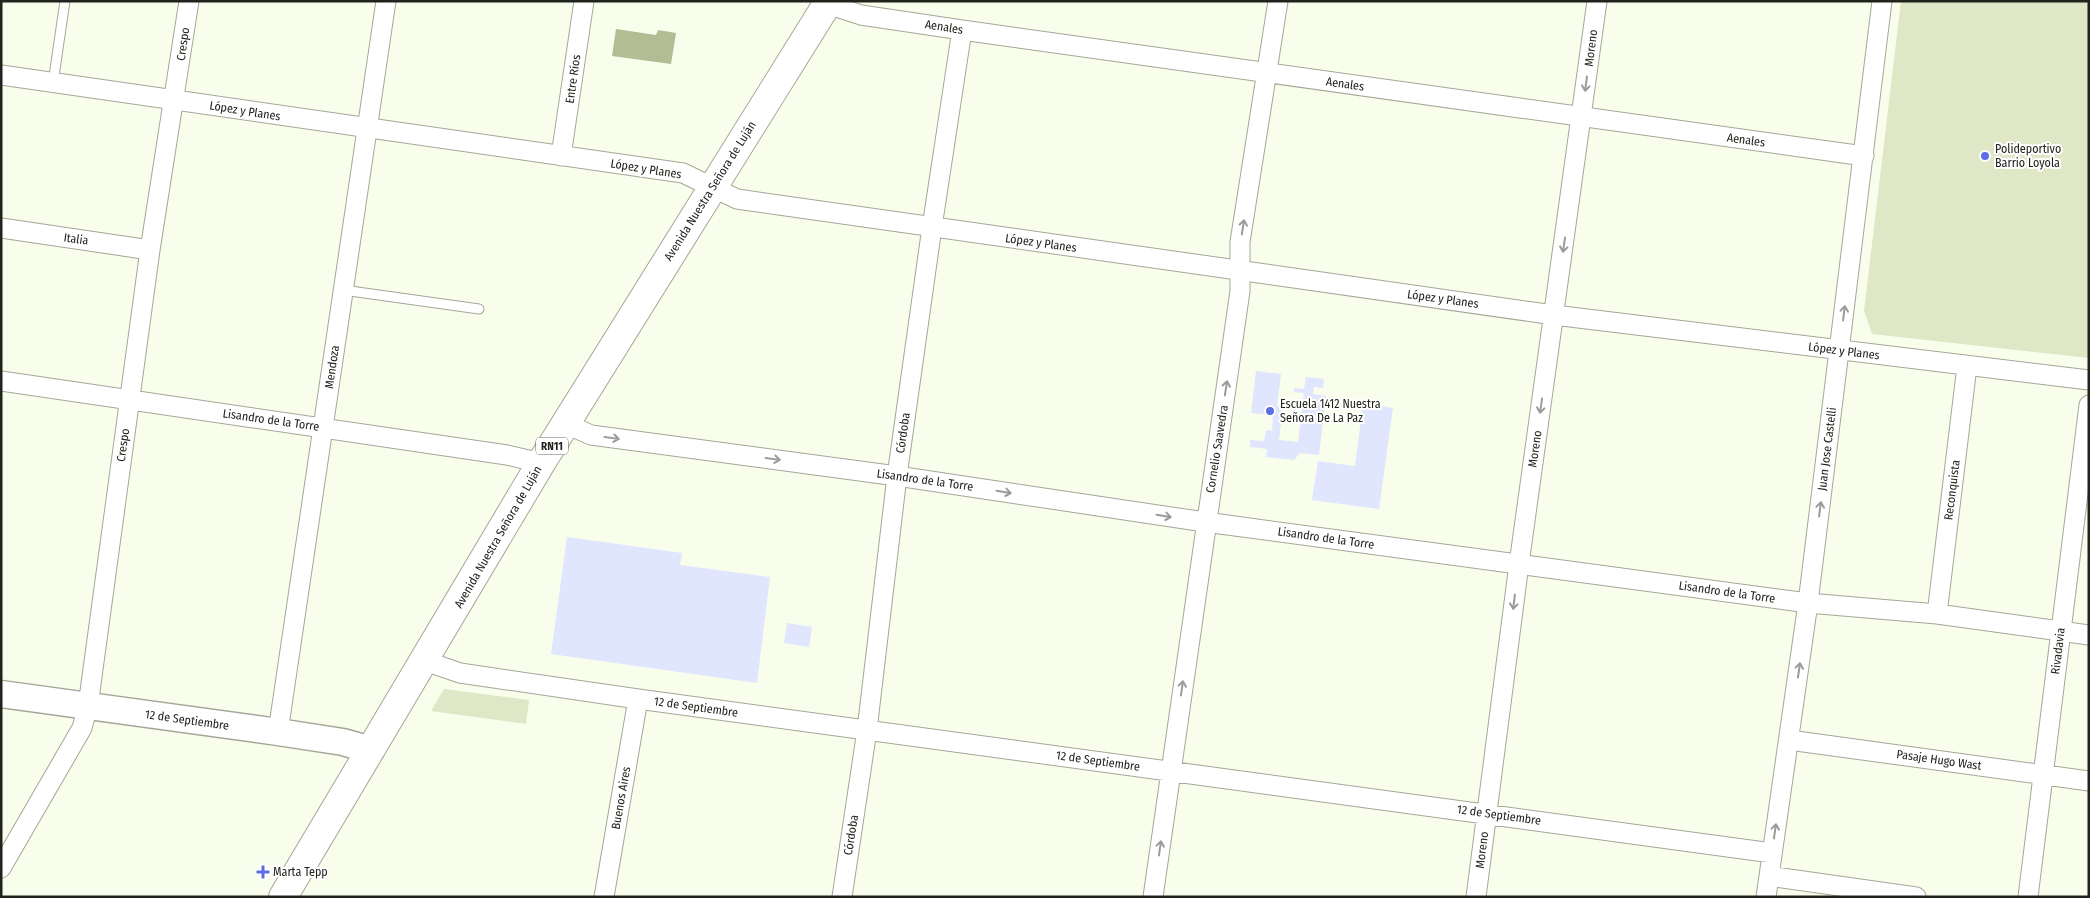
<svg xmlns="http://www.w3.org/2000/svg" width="2090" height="898" font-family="'Fira Sans Condensed',sans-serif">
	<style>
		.green { fill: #e0e7c6 }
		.water { fill: #b3bc93 }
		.building { fill: #dfe6fe }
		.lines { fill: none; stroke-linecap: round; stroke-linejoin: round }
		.lane-casing { stroke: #a4a798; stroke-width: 11 }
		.street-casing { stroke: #a4a798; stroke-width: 21 }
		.secondary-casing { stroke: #a4a798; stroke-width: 29 }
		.primary-casing { stroke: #a4a798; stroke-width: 30 }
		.lane { stroke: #fff; stroke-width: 9 }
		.street { stroke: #fff; stroke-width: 19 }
		.secondary { stroke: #fff; stroke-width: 26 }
		.primary { stroke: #fff; stroke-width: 28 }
		.oneway { stroke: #9b9c99 }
		.poi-dot { fill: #5b6ee5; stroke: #fff; stroke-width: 2 }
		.labels { text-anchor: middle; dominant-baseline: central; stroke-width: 4; stroke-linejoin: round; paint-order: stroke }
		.shield { fill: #fff; stroke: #646561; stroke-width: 1 }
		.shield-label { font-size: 11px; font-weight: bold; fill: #21231d }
		.street-label { font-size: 12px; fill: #21231d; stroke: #fff }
		.poi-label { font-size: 12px; fill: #21231d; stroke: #fff; text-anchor: start }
	</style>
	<rect width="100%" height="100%" fill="#f9fdec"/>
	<path class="green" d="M1901 1H2089V358L1872 334 1864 311Z
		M444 689 529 700 526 724 431 711Z"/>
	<path class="water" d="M616 29 656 35 658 30 676 33 671 64 612 56Z"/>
	<path class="building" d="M1256 371 1281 374 1277 406 1283 407 1279 440 1298 442 1304 393 1294 392V388L1304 389 1306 377 1324 379 1323 388 1314 387 1313 394 1326 396 1319 455 1300 453 1294 460 1266 457 1267 449 1250 447V440L1264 441 1266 430 1272 431 1273 415 1251 413Z
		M1363 403 1393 408 1379 509 1312 500 1318 461 1355 466Z
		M567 537 682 553 680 565 770 577 757 683 551 654Z
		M787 623 812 627 809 647 784 643Z"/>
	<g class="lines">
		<defs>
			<path id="lane" d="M53 83 65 1
				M343 290 479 309"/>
			<path id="street" d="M827 4 861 15 962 30 1864 156
				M1 75 683 173 737 199 1554 315 2089 380
				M561 156 584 1
				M1 228 150 250
				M1 381 507 455 541 463
				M566 424 591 435 897 476 1205 522 1808 603 1937 614 2089 635
				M1937 614 1967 366
				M425 661 460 673 638 699 1772 853
				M278 732 386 1
				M1789 740 2089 781
				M1 868 82 728 88 706 150 250 189 1
				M1769 876 1916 897
				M604 897 638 699
				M842 897 867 730 897 476 932 227 962 30
				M1153 897 1240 291V242L1278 1
				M1476 897 1519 564 1597 1
				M1766 897 1808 603 1882 1
				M2028 897 2089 405"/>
			<path id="secondary" d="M1 694 278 732 343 742 371 750"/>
			<path id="primary" d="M283 897 541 463 829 1"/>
		</defs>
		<use href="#lane" class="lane-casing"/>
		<use href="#street" class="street-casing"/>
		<use href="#secondary" class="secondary-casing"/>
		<use href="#primary" class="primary-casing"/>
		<use href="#lane" class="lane"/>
		<use href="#street" class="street"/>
		<use href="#secondary" class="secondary"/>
		<use href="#primary" class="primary"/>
	</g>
	<defs><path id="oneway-shaft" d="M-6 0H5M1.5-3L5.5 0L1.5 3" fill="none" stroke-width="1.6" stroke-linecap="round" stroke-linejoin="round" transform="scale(1.25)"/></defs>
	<g class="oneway">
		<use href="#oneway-shaft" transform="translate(1586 84) rotate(97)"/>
		<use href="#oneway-shaft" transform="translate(1243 227) rotate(-81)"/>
		<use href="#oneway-shaft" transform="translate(1564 245) rotate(98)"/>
		<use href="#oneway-shaft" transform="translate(1844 313) rotate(-83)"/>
		<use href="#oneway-shaft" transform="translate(1226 388) rotate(-81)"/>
		<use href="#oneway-shaft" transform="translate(1541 406) rotate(98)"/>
		<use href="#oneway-shaft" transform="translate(612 438) rotate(8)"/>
		<use href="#oneway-shaft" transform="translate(773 459) rotate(8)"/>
		<use href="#oneway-shaft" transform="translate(1004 492) rotate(9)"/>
		<use href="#oneway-shaft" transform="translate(1820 509) rotate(-83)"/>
		<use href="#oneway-shaft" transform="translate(1164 516) rotate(9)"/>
		<use href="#oneway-shaft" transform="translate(1514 602) rotate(97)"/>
		<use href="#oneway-shaft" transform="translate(1799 670) rotate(-82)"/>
		<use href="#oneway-shaft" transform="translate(1182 688) rotate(-82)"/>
		<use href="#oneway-shaft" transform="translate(1775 831) rotate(-82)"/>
		<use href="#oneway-shaft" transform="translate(1160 848) rotate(-82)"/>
	</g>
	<g class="poi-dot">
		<circle cx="1985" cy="156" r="5"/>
		<circle cx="1270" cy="411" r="5"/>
		<path d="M260.5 864.5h5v5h5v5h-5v5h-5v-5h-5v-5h5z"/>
	</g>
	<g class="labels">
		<rect class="shield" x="536" y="437.5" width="32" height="17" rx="4"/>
		<g class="shield-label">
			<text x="552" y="446">RN11</text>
		</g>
		<g class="street-label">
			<text transform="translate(944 27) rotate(9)">Aenales</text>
			<text transform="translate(183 44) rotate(-82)">Crespo</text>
			<text transform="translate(1591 48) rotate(-83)">Moreno</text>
			<text transform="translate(573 79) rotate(-82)">Entre Ríos</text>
			<text transform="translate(1345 84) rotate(8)">Aenales</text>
			<text transform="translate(245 111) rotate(9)">López y Planes</text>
			<text transform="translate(1746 140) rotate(8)">Aenales</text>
			<text transform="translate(646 169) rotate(9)">López y Planes</text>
			<text transform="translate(710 191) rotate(-58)">Avenida Nuestra Señora de Luján</text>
			<text transform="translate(76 239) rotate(8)">Italia</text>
			<text transform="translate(1041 243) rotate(8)">López y Planes</text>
			<text transform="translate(1443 299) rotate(8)">López y Planes</text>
			<text transform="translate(1844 351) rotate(7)">López y Planes</text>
			<text transform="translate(332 367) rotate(-82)">Mendoza</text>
			<text transform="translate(271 420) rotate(8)">Lisandro de la Torre</text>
			<text transform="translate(903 433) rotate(-82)">Córdoba</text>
			<text transform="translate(123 445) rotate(-82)">Crespo</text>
			<text transform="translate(1217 449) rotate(-81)">Cornelio Saavedra</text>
			<text transform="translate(1535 449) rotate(-82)">Moreno</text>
			<text transform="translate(1827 449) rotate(-83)">Juan Jose Castelli</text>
			<text transform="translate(925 480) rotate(8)">Lisandro de la Torre</text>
			<text transform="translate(1952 490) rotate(-83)">Reconquista</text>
			<text transform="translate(498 537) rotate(-60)">Avenida Nuestra Señora de Luján</text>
			<text transform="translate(1326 538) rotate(8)">Lisandro de la Torre</text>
			<text transform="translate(1727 592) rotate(8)">Lisandro de la Torre</text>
			<text transform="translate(2058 651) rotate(-83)">Rivadavia</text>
			<text transform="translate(696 707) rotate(8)">12 de Septiembre</text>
			<text transform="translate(187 720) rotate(8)">12 de Septiembre</text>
			<text transform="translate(1939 760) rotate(8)">Pasaje Hugo Wast</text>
			<text transform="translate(1098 761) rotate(8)">12 de Septiembre</text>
			<text transform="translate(621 798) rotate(-80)">Buenos Aires</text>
			<text transform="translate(1499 815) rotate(8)">12 de Septiembre</text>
			<text transform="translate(851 835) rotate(-81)">Córdoba</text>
			<text transform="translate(1482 850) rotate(-83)">Moreno</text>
		</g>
		<g class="poi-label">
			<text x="1995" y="149">Polideportivo<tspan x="1995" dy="14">Barrio Loyola</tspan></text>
			<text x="1280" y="404">Escuela 1412 Nuestra<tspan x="1280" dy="14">Señora De La Paz</tspan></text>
			<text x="273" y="872">Marta Tepp</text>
		</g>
	</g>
	<rect width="2090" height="898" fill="none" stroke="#21231d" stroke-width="5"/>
</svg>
